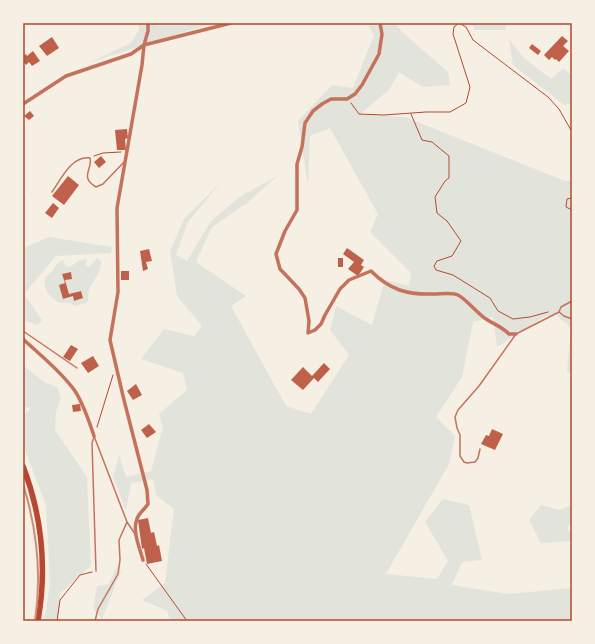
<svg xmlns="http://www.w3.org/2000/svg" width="595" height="644" font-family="Mulish,sans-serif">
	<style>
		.green { fill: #e2e4dc; fill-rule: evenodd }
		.building { fill: #bf614a }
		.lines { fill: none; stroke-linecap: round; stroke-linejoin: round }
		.path { stroke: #b5482f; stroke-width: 1 }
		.service { stroke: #c5725c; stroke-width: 1.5 }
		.minor { stroke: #c5725c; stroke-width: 3.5 }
		.primary { stroke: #b5482f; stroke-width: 5.5 }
		.rail { stroke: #cf8b77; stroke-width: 2 }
		.neatline { fill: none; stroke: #b5482f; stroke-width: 1.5 }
	</style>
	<rect width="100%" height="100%" fill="#f6efe4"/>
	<path class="green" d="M139 23H156L157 26 165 23H213L88 63 131 43 139 30Z
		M367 23H395L402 32 448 72 450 85 423 87 399 72 389 90 360 114 405 117 565 181H572V374L567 372 571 328 555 314 544 317 497 347 493 317 473 322 462 377 436 417 455 436 449 464 386 574 437 579 448 561 425 522 443 499 469 505 482 560 462 562 452 585 507 594 572 588V621H171L167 611 142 600 165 583 174 509 156 495 153 479 131 483 126 511 113 477 119 455 126 477 151 471 163 427 159 414 187 390 183 373 141 359 164 329 194 336 202 326 177 296 170 251 184 219 221 182 188 222 176 255 187 261 211 221 241 196 277 176 247 203 212 227 196 262 246 296 231 306 286 406 311 414 349 355 330 330 336 306 372 325 385 280 409 286 411 273 370 232 378 214 330 128 310 136 308 186 298 121 332 85 353 88 374 35Z
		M471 23H507L505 30H475Z
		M509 39 524 58 551 79 563 68 572 76V103L564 105 513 65Z
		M49 237 112 247 111 253 56 256 24 294 42 320 38 325 23 320V252L26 247Z
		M97 258 101 261C102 271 94 279 90 288 88 291 88 297 88 301L86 303 76 306C74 305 72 304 70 303 67 302 62 304 58 302 50 299 42 286 45 278 47 274 47 277 50 273 55 268 56 263 63 260L66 266 70 267C76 263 81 257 88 260L85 265 89 267ZM71 272 72 278 65 280 69 294 81 291 83 298 74 301 73 296 63 299 59 285 65 283 62 274Z
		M23 365 44 382 57 387 61 398 56 412 55 430 87 477 91 566 60 593 58 621H44L50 584 46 505 23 445V416L31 408 23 407Z
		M541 505 560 510 572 505V520L567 529 572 534V541L541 543 529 520Z
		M117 566 121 571 102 619 93 608 97 586 109 584Z"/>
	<path class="building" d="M562 36 568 41 563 46 569 51 559 62 556 59 555 60 552 57 549 60 544 55Z
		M52 37 59 48 47 56 39 46Z
		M532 44 541 51 538 55 529 48Z
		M33 51 40 61 32 66 29 62 26 65 23 61V56L26 54 27 56Z
		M30 111 34 116 29 120 24 116Z
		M127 129 128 138 125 139 126 150H117L115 130Z
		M101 156 106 162 99 168 94 162Z
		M68 176 79 185 64 205 52 196Z
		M53 203 59 208 52 218 45 213Z
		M347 248 364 260 361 265 364 267 358 276 348 269 354 262 343 254Z
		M149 249 152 261 146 262 148 269 143 271 140 251Z
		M338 258H343V267H338Z
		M121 271H129V280H121Z
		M71 272 72 279 65 280 69 294 81 291 83 298 74 301 73 296 63 299 59 285 65 283 62 274Z
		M71 345 78 349 70 361 63 357Z
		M93 356 99 366 88 373 81 363Z
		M324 363 330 369 318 382 314 378 303 390 291 380 303 367 312 376Z
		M136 384 142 395 133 400 127 391Z
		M80 404 81 411 73 412 72 405Z
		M149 424 156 432 147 438 141 430Z
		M492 429 503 434 495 450 481 444 486 435 489 436Z
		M148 518 151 533 154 532 157 546 159 545 162 561 147 564 144 548 142 549 138 520Z"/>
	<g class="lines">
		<path class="path" d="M351 103 359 114 384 115 426 112H450L466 103 470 87 453 34 454 27 459 23 466 27 473 40 548 97 559 109 572 132
			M411 114 422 140 432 142 449 156V178L445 181 435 197 437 213 447 221 461 241 452 256 437 261 434 266 436 270 453 275 490 298 498 311 513 319 530 317 548 312
			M94 156 103 153 121 152
			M572 198 567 199 566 207 572 210
			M97 427 113 375
			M146 564 187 621
			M57 621 60 600 80 575 92 572"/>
		<path class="service" d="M52 192C61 179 72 155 90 158 93 169 79 177 96 187L103 184 124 162
			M23 198 24 199
			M572 301 561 307 559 312 564 316 572 319
			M23 331 77 368
			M94 436 127 522 135 534
			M94 437 92 443 96 571
			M480 449 478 458 475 462 467 463 464 462 460 456V435L457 428 455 417 458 410 479 386 516 334 559 312
			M95 621 98 609 118 574 120 560 119 540 127 522"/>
		<path class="minor" d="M380 23 382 34 379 54 362 85 355 94 347 99H331L322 104 313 111 305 123 302 147 297 164V210L285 231 276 254 280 269 299 289 305 298 309 321 308 333 315 330 321 324 325 315 340 289 349 280 371 271C390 290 407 295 434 294 441 294 452 292 458 295 466 299 478 314 486 319 495 325 501 326 509 334H516
			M23 104 66 76 131 54 144 45 231 23
			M23 339C40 355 61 371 75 391 84 405 89 421 94 436
			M143 560C140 549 132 531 137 519 138 514 145 509 148 504L147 490 123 396 110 340 118 292 117 208 142 65 144 45 148 31V23"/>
		<path class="primary" d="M23 466C42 516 47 569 38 621"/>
		<path class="rail" d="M23 484C37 529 42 574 35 621"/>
	</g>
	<rect width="595" height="644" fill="none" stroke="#f6efe4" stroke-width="48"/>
	<rect x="24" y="24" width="547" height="596" class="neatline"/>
</svg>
